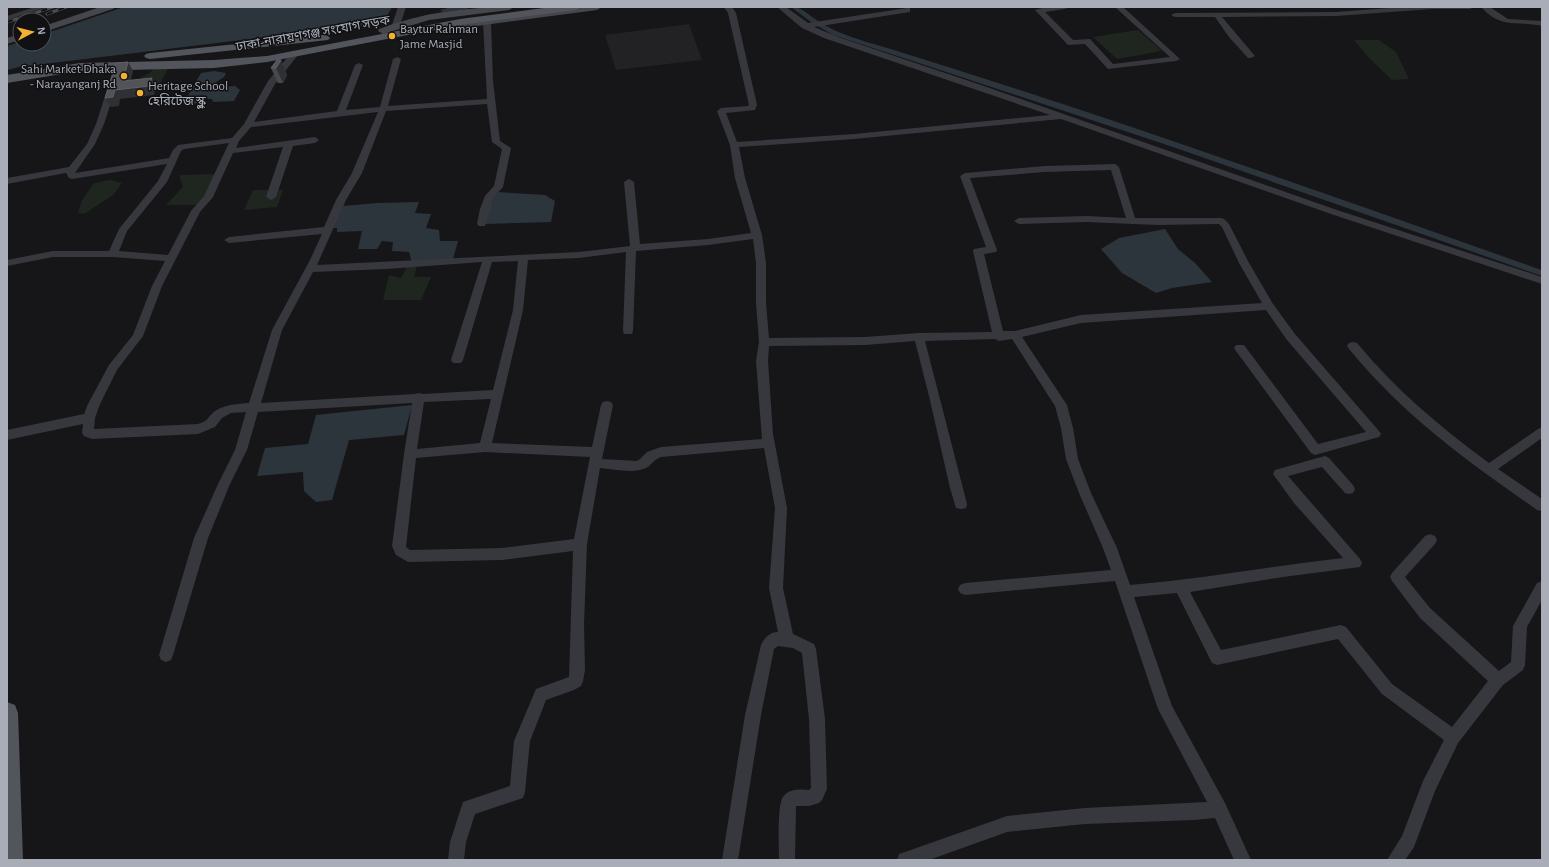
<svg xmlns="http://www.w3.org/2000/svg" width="1549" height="867" font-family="'Alegreya Sans','Noto Sans Bengali',sans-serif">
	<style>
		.built { fill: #222225 }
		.green { fill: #1e261f }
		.water { fill: #2c353c }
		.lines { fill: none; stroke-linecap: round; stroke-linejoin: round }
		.canal { fill: #2c353c; fill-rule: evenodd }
		.street { fill: #37383d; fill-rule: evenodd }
		.secondary { fill: #45474d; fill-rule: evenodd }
		.primary { fill: #53555c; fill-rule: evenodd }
		.rail-casing { stroke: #4a4c52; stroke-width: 3 }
		.rail { stroke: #111113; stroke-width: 2; stroke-dasharray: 6; stroke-linecap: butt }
		.wall { fill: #47494d }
		.shaded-wall { fill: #2f3033 }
		.building { fill: #525359; stroke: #5f6168 }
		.poi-dot { fill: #f2b134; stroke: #111113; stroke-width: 1.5 }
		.labels { text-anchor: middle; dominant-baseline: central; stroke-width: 3; stroke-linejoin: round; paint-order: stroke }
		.far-poi-label { font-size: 13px; fill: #a8adb8; stroke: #111113; text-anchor: start }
		.far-street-label { font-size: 13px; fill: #a8adb8; stroke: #111113 }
	</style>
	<rect width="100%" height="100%" fill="#161618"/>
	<path class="built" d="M689 24 702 60 616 70 605 35Z"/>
	<path class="green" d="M1138 30 1162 51 1117 59 1093 37Z
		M1354 40H1379L1396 52 1409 79 1392 80 1369 58Z
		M171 63 160 84 126 89 142 77 151 72 155 64Z
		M217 174 205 197 196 205H166L183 187 179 175Z
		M110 180 122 183 113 195 84 214 78 213 82 200 94 183Z
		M253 190H283L277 207 244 210Z
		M417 265 414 277H431L421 300H383L389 275 401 278 407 266Z"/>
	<path class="water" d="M124 7H392L383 23 19 67 7 70V46L20 42V44H44V34Z
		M214 71 226 73 224 77 216 82 220 87 235 86 240 90 234 101 213 102 212 99H200L198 103 183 104 201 73Z
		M496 192 545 195 555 201 551 222 484 224Z
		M419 202 415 213 431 214 426 228 439 230 440 241H458L453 259 412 263 409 252 392 251 393 242 382 241 377 249H358L362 231 337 232V228H331L343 206 377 203Z
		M1165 229 1178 249 1195 263 1212 282 1172 288 1156 293 1122 273 1101 249 1119 238Z
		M412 405 404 435 349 440 332 500 316 502 304 491 303 472 257 476 265 448 308 444 316 415Z"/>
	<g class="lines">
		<path class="canal" d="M451 7H470L467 9 443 12 440 10Z
			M791 7C802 7 806 13 815 19 839 36 869 42 897 51 1114 118 1328 195 1542 270V276L1173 147 916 62 833 35 811 22Z"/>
		<path class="street" d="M35 7H46L7 20V16Z
			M398 7H406L400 25 396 27 392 25Z
			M724 7H732L736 13 757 105 755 110 726 113 737 142 854 134 1050 115 824 38 802 28 777 7H786L808 23 907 8H910V12L814 27 838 37 981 85 1337 210 1542 277V284L1331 214 1061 119 854 139 739 147 745 178 762 235 766 263V303L769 338 865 337 919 333 992 332 973 251 974 249 986 247 960 176 965 173 1045 166 1115 164 1119 167 1135 218H1221L1224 219 1229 224 1249 263 1273 304 1295 334 1379 431 1381 434 1379 437 1315 455 1311 453 1236 351 1234 348 1236 345H1244L1318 444 1366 432 1287 340 1266 310 1081 323 1022 337 1067 405 1073 428 1078 459 1091 493 1117 548 1130 585C1201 579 1272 566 1343 558L1294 503 1273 474 1275 470 1325 456 1329 458 1353 485 1355 489 1353 493 1349 494 1345 493 1322 467 1288 476 1360 559 1362 563 1360 567 1283 577 1190 592 1221 650 1341 625 1346 627 1392 684 1452 727 1488 681 1420 618 1392 581 1390 577 1392 573 1425 536 1430 534 1435 536 1437 540 1435 544 1405 577 1430 608 1499 671 1511 662 1513 626 1537 583 1542 581V600L1527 627 1525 665 1523 670 1503 685 1458 743 1435 791 1414 847 1405 860H1387L1402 836 1423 781 1444 740 1382 694 1338 639 1217 665 1212 663 1177 593 1134 597 1172 706 1225 803 1251 860H1234L1215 818 1194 820 1085 824 1007 832 929 860H897L899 854 905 852 1007 816 1085 808 1207 802 1158 709 1115 581 965 595 960 593 958 589 960 585 965 583 1111 570 1103 548 1079 493 1066 459 1061 428 1055 406 1012 339 999 341 995 339 925 341 967 504 966 508 961 509 956 508 950 488 929 396 915 341 865 345 769 346 768 361 773 434 787 508 783 588 793 634 814 644 816 649 825 719 827 789 822 800 819 803 809 806H796L795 860H779C779 848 777 805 783 797 788 789 800 789 809 790L811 788 809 719 802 653 793 648 778 646 774 649 761 715 738 860H722L745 715 761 645C764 638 770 632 778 632L769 588 775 508 764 448 661 457C654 459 652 465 646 468 633 474 614 469 600 468L587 544 584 624 585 670 583 681 581 686 574 690 546 700 530 741 525 792 523 798 475 814 466 842 464 860H448L450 842 463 802 510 786 514 741 536 689 569 677 573 551 502 560 408 562 396 555 392 546 404 454 412 403 258 412 247 450 230 484 208 538 173 655 171 660 166 662 161 660 159 655 194 538 218 484 235 450 246 412 231 413 222 418 215 427 198 434 92 439 84 436 82 433 83 424 7 440V430L84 414 88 404 109 365 133 335 152 286 165 261 113 257H53L7 266V260L53 251H109L119 229 158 181 167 164 72 179 69 178 66 173 7 184V178L69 167 87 144 96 124 108 87 112 85 116 87 104 124 95 144 75 173 169 158 173 150 178 145 232 138 244 124 268 81 291 53H294L298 55 275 84 254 122 337 111 355 65 359 63 363 65 346 110 380 107 393 59 397 57 401 59 388 106 487 99 483 22 487 20 491 22 493 81 500 141 511 148 503 187 494 197 485 226H479L477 224 480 209 485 196 494 186 502 149 492 142 487 104 386 111 362 173 346 200 317 265 579 252 630 246 624 182 629 179 634 182 640 244 708 239 751 233 735 178 730 145 717 111 721 108 748 106 749 105 728 13ZM378 112 352 173 336 200 324 227 229 237 224 240 229 243 322 234 310 260 272 330 249 403C237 404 226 404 215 411 207 417 209 421 198 424L94 429 95 418 100 404 117 370 143 336 162 286 200 212 213 197 233 153 283 147 266 197 271 200 276 197 293 146 315 143 319 140 315 137 236 148 239 141 251 127ZM229 143 204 196 191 211 168 255 119 251 127 231 167 182 181 151 184 149ZM1111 170 1126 218 1087 216 1019 218 1014 221 1019 224 1087 222 1157 225 1219 224 1222 227 1239 263 1262 303 1081 315 1015 331H1003L984 254 996 252 997 250 970 178 1045 172ZM753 239 756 263V303L759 342 756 361 762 439 661 447 647 452 639 460 636 461 602 459 613 405 611 402 607 401 603 402 601 405 592 447 492 443 523 310 528 260 579 258 626 252 623 331 624 334H632L633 331 636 251 708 245ZM518 261 513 310 493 390 423 394 419 393 415 394 261 403 282 330 313 272 386 269 482 262 451 360 453 363H461L463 360 492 262ZM491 399 480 443 417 449 424 402ZM485 452 590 457 574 539 502 548 410 550 406 547 416 458Z
			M1046 7H1069L1065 9 1045 12 1073 40 1090 39 1113 64 1170 57 1115 7H1123L1180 59 1176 61 1108 69 1085 44 1068 45 1035 10Z
			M1402 7H1474L1470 9H1432L1336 16 1222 17 1255 56 1251 58H1248L1229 37 1215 17H1175L1171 15 1175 13 1336 12Z
			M1481 7H1490L1508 19 1542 21V26C1517 20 1502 30 1481 7Z
			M1353 342 1357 343C1396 390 1440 427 1489 463L1538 429 1542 427V438L1498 469 1542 499V511L1537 510C1466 460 1405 417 1349 349L1347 346 1349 343Z"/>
		<path class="secondary" d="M100 7H115L113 9 44 32V26Z
			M514 7 509 10 429 20 383 34 378 31 379 29C423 12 468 7 514 7Z
			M575 7H602L597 10 447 30H434L429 27 434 24H447Z
			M20 34V40L7 44V38Z"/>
		<path class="primary" d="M551 7H581L576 10 460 25 267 62 214 68 80 71 7 83V75L80 63 214 60 267 56 460 19Z
			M324 35 328 36 330 38 328 40 150 59 146 58 144 56 146 54 150 53Z
			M7 702 15 705 18 713 23 860H7Z"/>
		<defs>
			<path id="rail" d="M47 14 66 7
				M7 22 53 7"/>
		</defs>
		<use href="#rail" class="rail-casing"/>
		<use href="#rail" class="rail"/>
	</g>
	<path class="wall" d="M281 60 287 75 283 83H278L271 68Z"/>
	<path class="shaded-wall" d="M281 60 287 75 283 83 276 68Z
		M128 62 133 71 129 89 152 78 157 87 154 95 120 99 119 106 111 107 105 98 115 90 123 81Z"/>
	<path class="building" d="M277 60H281L276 68H271Z
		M128 62 123 81 152 78 149 86 115 90 113 97 105 98 116 63Z"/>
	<g class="poi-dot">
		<circle cx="392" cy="36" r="4"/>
		<circle cx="124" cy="76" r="4"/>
		<circle cx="140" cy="93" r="4"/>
	</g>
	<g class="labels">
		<g class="far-poi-label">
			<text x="400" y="29">Baytur Rahman<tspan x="400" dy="15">Jame Masjid</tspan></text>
			<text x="116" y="69" text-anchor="end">Sahi Market Dhaka<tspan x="116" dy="15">- Narayanganj Rd</tspan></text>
			<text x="148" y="86">Heritage School<tspan x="148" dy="15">হেরিটেজ স্কুল</tspan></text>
		</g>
		<g class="far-street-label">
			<text transform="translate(313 34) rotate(-10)">ঢাকা-নারায়ণগঞ্জ সংযোগ সড়ক</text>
		</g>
	</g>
	<rect width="1549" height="867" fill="none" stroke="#a8adb8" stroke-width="16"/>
	<g transform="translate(32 32) rotate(83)"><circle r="19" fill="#111113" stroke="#4d4f55"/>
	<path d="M0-3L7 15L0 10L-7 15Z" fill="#f2b134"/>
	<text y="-6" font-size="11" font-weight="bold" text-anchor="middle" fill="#a8adb8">N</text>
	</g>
</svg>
